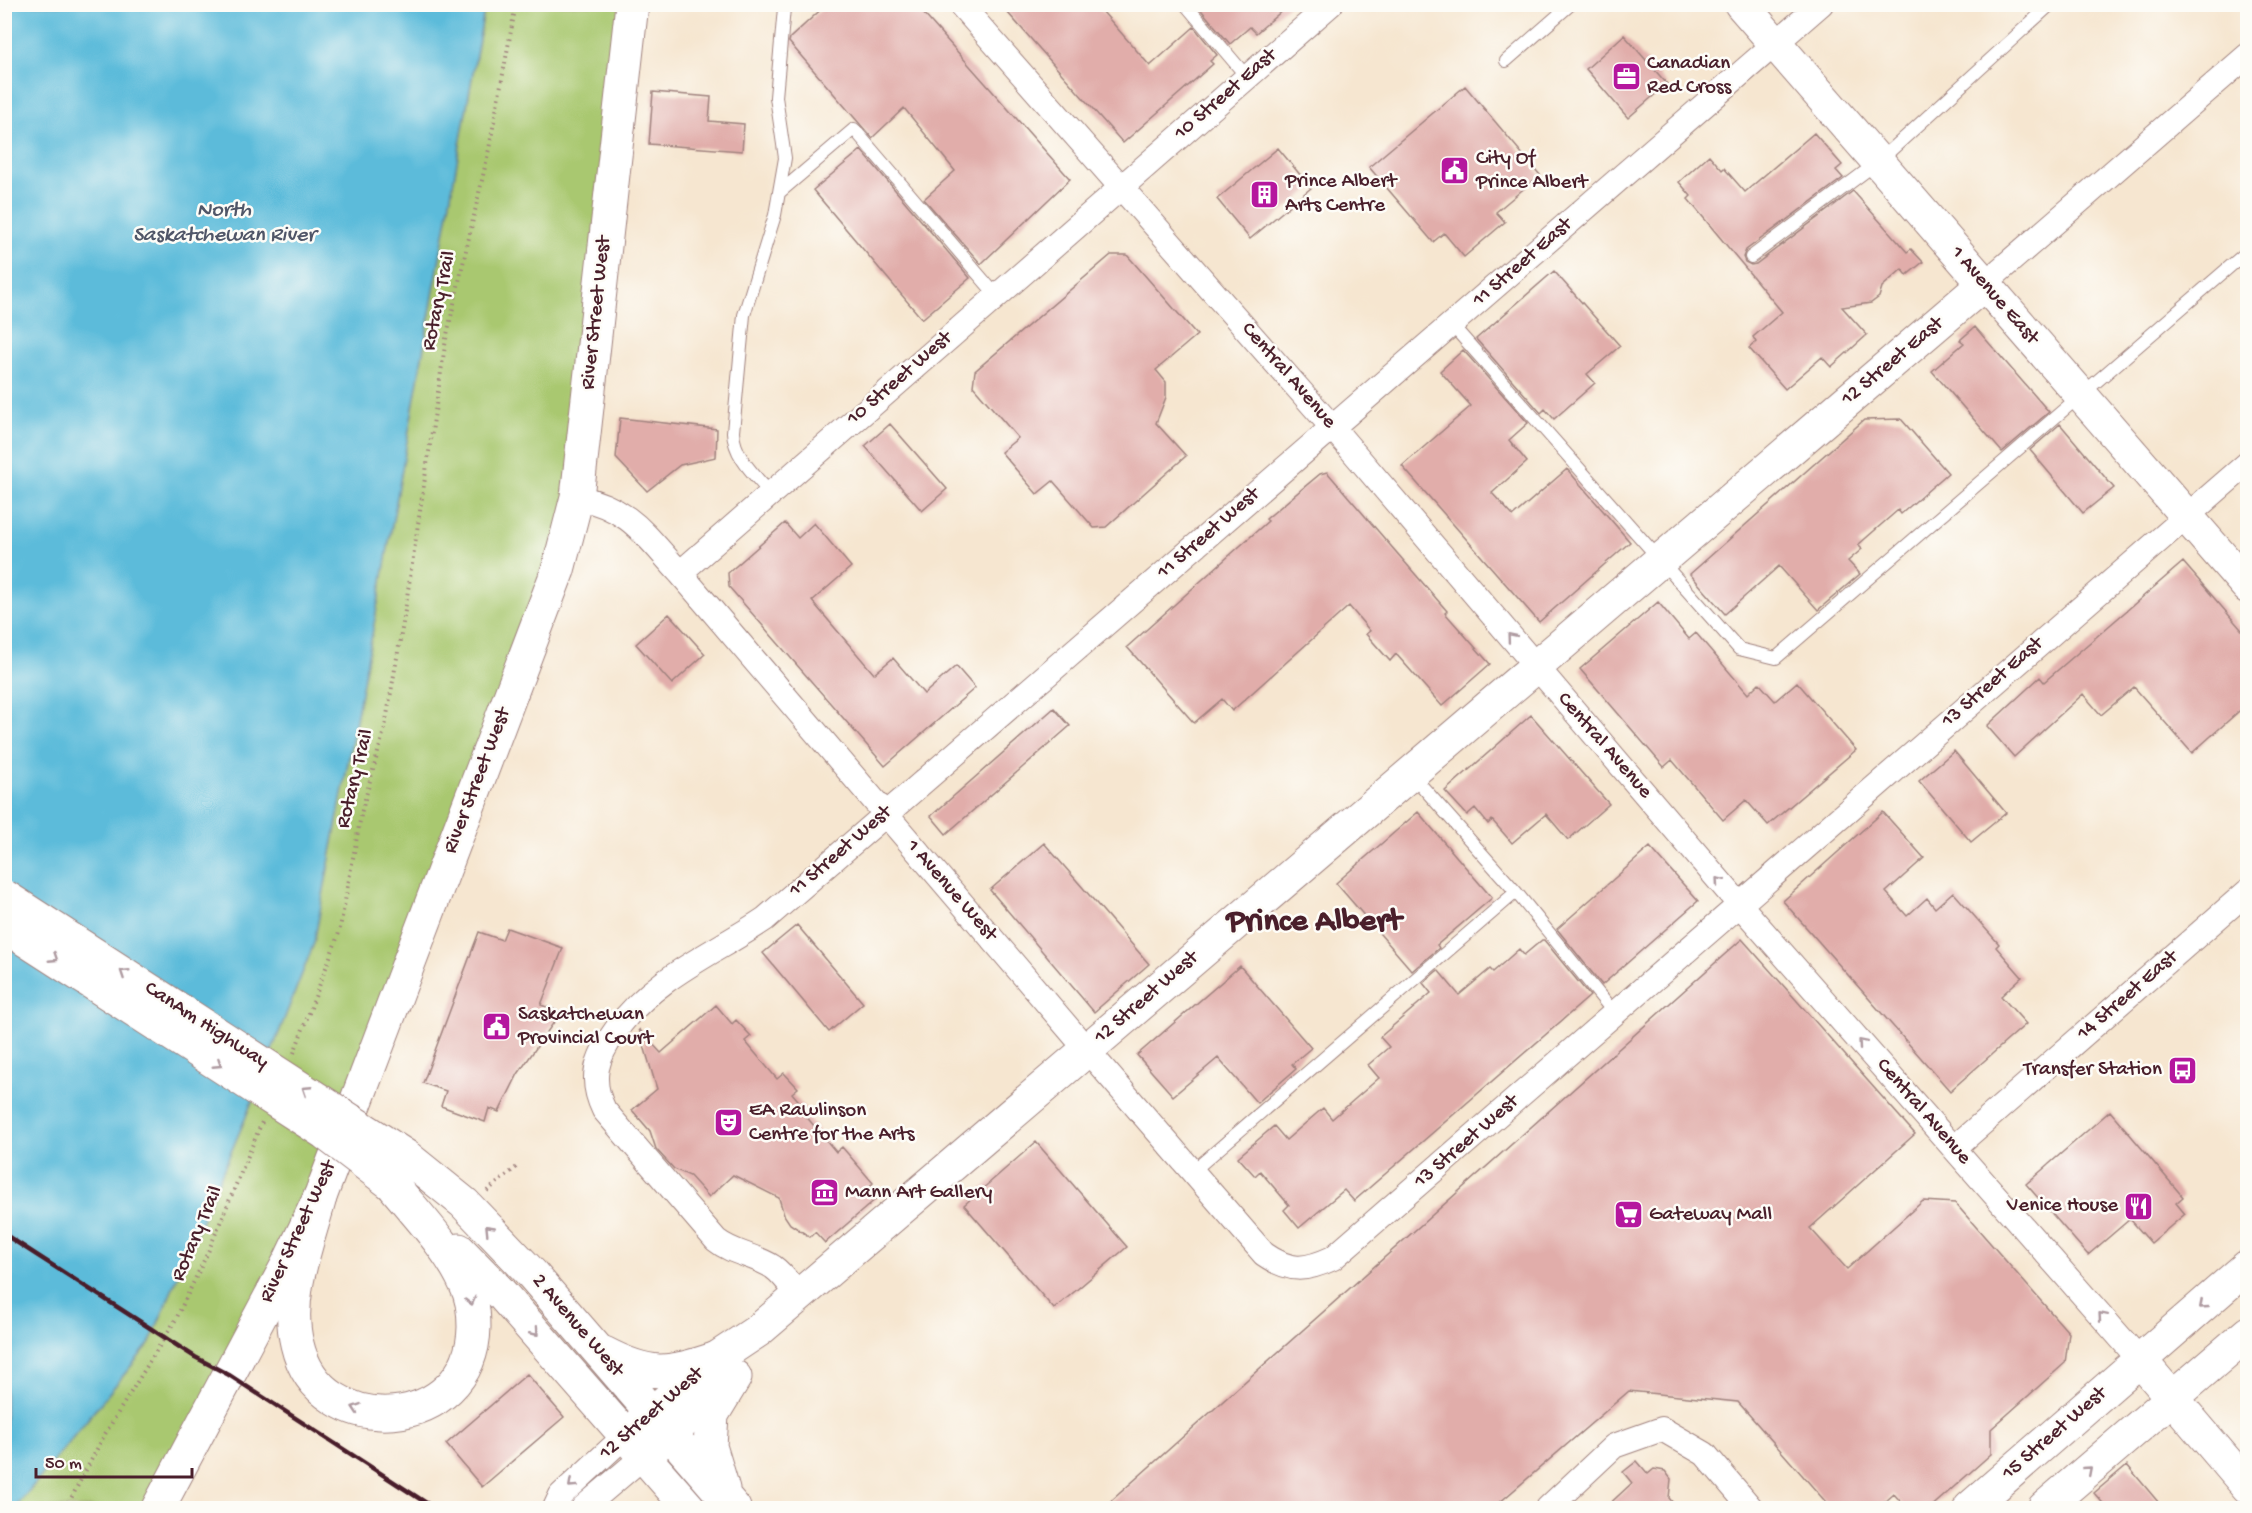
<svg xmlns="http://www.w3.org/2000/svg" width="2252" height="1513" font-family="'Gochi Hand',sans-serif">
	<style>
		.green { fill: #a9c86f; stroke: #7a744d; stroke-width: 1.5 }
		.water { fill: #5cbbda; stroke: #536d82; stroke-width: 1.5 }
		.building { fill: #e1adaa }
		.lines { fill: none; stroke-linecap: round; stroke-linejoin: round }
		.lane-casing { stroke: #a0827e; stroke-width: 14 }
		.street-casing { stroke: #a0827e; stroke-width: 26 }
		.secondary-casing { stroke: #a0827e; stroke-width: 35 }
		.primary-casing { stroke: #a0827e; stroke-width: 35 }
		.highway-casing { stroke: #a0827e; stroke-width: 35 }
		.path { stroke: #a0827e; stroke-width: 4; stroke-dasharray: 1.5 4.5; stroke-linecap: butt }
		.lane { stroke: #fff; stroke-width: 12 }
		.street { stroke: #fff; stroke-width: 24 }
		.secondary { stroke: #fff; stroke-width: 33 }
		.primary { stroke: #fff; stroke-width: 33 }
		.highway { stroke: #fff; stroke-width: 33 }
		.rail { stroke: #4a1f2b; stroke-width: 4.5 }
		.highway-bridge-casing { stroke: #a0827e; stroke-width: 35; stroke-linecap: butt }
		.highway-bridge { stroke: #fff; stroke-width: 33 }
		.oneway { stroke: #ae9aa0 }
		.labels { text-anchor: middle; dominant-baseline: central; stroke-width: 5; stroke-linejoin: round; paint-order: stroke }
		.poi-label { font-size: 21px; fill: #4a1f2b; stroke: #fdfcf7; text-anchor: start }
		.street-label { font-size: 21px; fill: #4a1f2b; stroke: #fdfcf7 }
		.water-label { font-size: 22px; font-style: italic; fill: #505668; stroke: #fdfcf7 }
		.town-label { font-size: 33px; font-weight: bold; fill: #4a1f2b; stroke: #fdfcf7 }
	</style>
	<rect width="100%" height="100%" fill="#fdfcf7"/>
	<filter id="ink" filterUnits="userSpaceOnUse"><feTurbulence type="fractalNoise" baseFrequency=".0167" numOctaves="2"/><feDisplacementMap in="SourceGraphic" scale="12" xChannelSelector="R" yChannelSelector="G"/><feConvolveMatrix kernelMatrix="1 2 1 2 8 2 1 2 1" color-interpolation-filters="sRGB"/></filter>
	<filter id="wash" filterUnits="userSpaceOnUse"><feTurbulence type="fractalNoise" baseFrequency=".008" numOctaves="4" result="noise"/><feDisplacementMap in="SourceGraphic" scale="24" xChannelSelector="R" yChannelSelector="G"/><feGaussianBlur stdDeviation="1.35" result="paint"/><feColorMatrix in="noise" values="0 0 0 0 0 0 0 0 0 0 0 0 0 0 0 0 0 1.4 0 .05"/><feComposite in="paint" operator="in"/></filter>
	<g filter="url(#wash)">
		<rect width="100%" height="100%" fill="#f6e6d0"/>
		<path class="green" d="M485 5H635L587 484 345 1108 229 1375 149 1508H15L149 1344 245 1119 314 943 382 581Z"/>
		<path class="water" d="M5 5H485L382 581 314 943 245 1119 149 1344 15 1508H5Z"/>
		<g id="blocks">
			<path class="building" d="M827 4H915L1070 179 981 264 924 199 955 171 904 108 872 138 789 42 790 38Z
				M1000 4H1096L1150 66 1194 27 1217 55 1210 61 1213 64 1123 143Z
				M1196 4H1290L1256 33 1250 27 1230 44Z
				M1624 35 1667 84 1628 118 1586 69Z
				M1465 86 1540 175 1496 212 1505 222 1464 257 1444 233 1433 242 1369 167Z
				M653 92 711 97 709 121 744 124 742 151 649 144Z
				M1814 133 1842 165 1836 170 1843 178 1746 250 1743 257 1745 262 1751 265 1756 264 1853 191 1907 252 1911 249 1923 262 1907 275 1902 269 1882 287 1879 297 1871 303 1842 307 1867 335 1831 367 1822 357 1785 389 1749 348 1756 342 1753 337 1782 312 1688 199 1691 196 1679 182 1709 155 1722 170 1724 168 1745 192Z
				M1278 148 1311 188 1250 239 1217 199Z
				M861 150 970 278 922 319 813 190Z
				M1111 255H1127L1197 335 1156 370 1166 382V397L1156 423 1186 456 1106 527 1094 528 1053 481 1037 494 1001 452 1018 438 973 386 975 371Z
				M1554 271 1620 346 1587 374 1595 383 1554 419 1545 409 1541 413 1476 339Z
				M1975 327 2049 412 2002 452 1932 371 1964 343 1960 340Z
				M1463 350 1528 423 1509 440 1527 462 1492 493 1513 516 1567 469 1630 542 1539 622 1402 466 1471 406 1440 371Z
				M620 418 717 429 716 457 680 465 647 491 616 458Z
				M1901 419 1948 473 1901 514 1898 510 1858 545 1862 549 1848 561 1860 574 1818 610 1779 566 1725 614 1690 574 1864 420Z
				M890 424 947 489 922 511 865 446Z
				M2060 424 2114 488 2083 513 2030 450Z
				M1327 472 1447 611 1445 613 1490 664 1442 706 1396 654 1390 661 1366 634 1370 631 1349 606 1232 711 1222 699 1194 723 1127 647 1268 521 1266 519 1320 474Z
				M785 523 798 538 814 523 851 567 812 601 874 674 893 658 924 694 956 666 975 688 885 766 729 587 728 573Z
				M2183 562 2247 636V704L2192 753 2134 687 2101 715 2083 694 2014 757 1987 726 2040 677 2044 682Z
				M1658 602 1689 639 1696 633 1748 694 1759 683 1775 701 1797 682 1856 750 1768 825 1746 800 1723 820 1672 760 1664 767 1580 669Z
				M669 614 705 654 672 684 636 644Z
				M1054 708 1070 726 946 834 931 816Z
				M1531 715 1609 804 1568 840 1546 814 1512 843 1492 820 1488 824 1475 808 1467 815 1445 791Z
				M1954 751 2006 813 1971 842 1919 781Z
				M1418 812 1492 898 1437 945 1439 948 1412 971 1336 883Z
				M1883 812 1924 858 1886 892 1907 916 1927 898 1935 908 1953 892 1999 944 1996 947 2022 977 2001 996 2026 1024 1950 1091 1783 901Z
				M1044 843 1149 964 1094 1012 990 890Z
				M1650 847 1698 901 1602 985 1557 929Z
				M797 925 863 1003 829 1032 763 953Z
				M507 928 563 948 541 1005 561 1012 518 1074 499 1112 489 1108 485 1122 441 1106 446 1091 423 1083 479 932 502 940Z
				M1742 939 1915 1134 1810 1228 1847 1269 1923 1201 1955 1203 2069 1333 2065 1363 1991 1429V1454L1929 1509H1907L1894 1494 1877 1509H1832L1738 1402 1629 1391 1492 1509H1102Z
				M1542 940H1544L1590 996 1354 1201 1344 1190 1299 1228 1284 1210 1289 1205 1260 1171 1255 1176 1238 1157 1274 1126 1286 1140 1323 1108 1332 1119 1379 1078 1368 1065 1389 1047 1380 1037 1431 993 1423 983 1438 970 1459 995 1490 969 1493 972 1519 949 1524 955Z
				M1240 966 1311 1048 1292 1064 1296 1069 1257 1103 1218 1058 1173 1096 1137 1055Z
				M716 1005 732 1024 736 1020 751 1036 745 1041 777 1079 784 1073 798 1088 792 1093 808 1112 805 1115 836 1152 842 1147 873 1183 868 1188 877 1198 825 1243 815 1232 810 1237 790 1224 784 1215 779 1198 733 1175 709 1197 690 1176 674 1169 656 1149 650 1131 632 1110 657 1089 639 1029 661 1053Z
				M2110 1111 2183 1197 2176 1203 2185 1214 2151 1243 2130 1219 2088 1255 2026 1184Z
				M1036 1142 1127 1247 1054 1309 964 1205Z
				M527 1374 564 1417 482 1487 446 1444Z
				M1637 1461 1648 1474 1654 1469 1665 1471 1671 1479 1669 1498 1678 1509H1604L1632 1483 1623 1472Z
				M2127 1465 2164 1509H2108L2094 1493Z"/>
		</g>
	</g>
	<g filter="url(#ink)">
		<use href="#blocks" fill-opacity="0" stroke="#a0827e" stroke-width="1.5"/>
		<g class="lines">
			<defs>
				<path id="lane" d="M1185 4 1247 77
					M1506 61 1571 4
					M780 192 854 129 996 295
					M1751 257 1878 162 2051 4
					M1452 325 1739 649 1776 658 2248 251
					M770 493C755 475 734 457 733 432L744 315 775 215 785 158 776 97 784 8
					M1412 775 1516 892 1615 1014
					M1192 1172 1516 892"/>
				<path id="street" d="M960 4 1332 427 1739 904 2140 1360
					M1984 284 2248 55
					M577 497C631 509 644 534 680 573L1087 1050 1264 1254C1290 1272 1305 1271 1333 1258L2248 463
					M680 573 1331 4
					M1954 1148 2248 891
					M799 1296C791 1286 783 1274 773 1267 755 1255 733 1254 716 1240L604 1110C589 1079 596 1058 616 1030 654 977 713 954 765 919L1821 4
					M555 1508 561 1495 626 1435
					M583 1508 644 1456
					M1548 1508 1614 1446 1662 1429 1705 1454 1751 1508"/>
				<path id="secondary" d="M1741 4 2248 587
					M2140 1360 2248 1487
					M626 1435 717 1358 759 1330 1984 284
					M644 1456 730 1381
					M158 1508 290 1260 320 1197 558 570 577 497 632 4"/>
				<path id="primary" d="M1970 1508 2248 1266
					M2044 1508 2248 1333"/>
				<path id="highway" d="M407 1157 464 1203 532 1274 734 1508
					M320 1197C308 1243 285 1296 297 1344 320 1444 472 1433 474 1327 474 1313 472 1296 465 1283 448 1246 417 1215 392 1184
					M459 1250 499 1291 689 1508
					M604 1353C650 1377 668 1375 717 1358
					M723 1489 710 1446 712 1415 735 1377"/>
			</defs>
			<use href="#lane" class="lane-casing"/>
			<use href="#street" class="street-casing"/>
			<use href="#secondary" class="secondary-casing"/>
			<use href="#primary" class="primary-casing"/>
			<use href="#highway" class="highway-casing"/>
			<path class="path" d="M294 1053 339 933 362 810 385 727 404 617 446 339 489 149 516 4
				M487 1191 518 1166
				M66 1508 105 1434 176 1319 208 1252 262 1122"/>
			<use href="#lane" class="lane"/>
			<use href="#street" class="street"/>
			<use href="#secondary" class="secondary"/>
			<use href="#primary" class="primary"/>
			<use href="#highway" class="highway"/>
			<path class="rail" d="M4 1234 195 1357 229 1375 434 1508"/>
			<defs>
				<path id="highway-bridge" d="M4 896 407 1157
					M4 926 325 1133 392 1184"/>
			</defs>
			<use href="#highway-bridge" class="highway-bridge-casing"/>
			<use href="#highway-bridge" class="highway-bridge"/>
		</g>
		<defs><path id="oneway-chevron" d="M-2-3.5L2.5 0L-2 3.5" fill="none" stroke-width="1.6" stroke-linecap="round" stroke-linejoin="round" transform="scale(1.5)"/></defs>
		<g class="oneway">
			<use href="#oneway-chevron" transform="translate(1511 637) rotate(-130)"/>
			<use href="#oneway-chevron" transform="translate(1719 881) rotate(-131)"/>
			<use href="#oneway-chevron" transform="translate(54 958) rotate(33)"/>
			<use href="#oneway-chevron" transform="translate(124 973) rotate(-147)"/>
			<use href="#oneway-chevron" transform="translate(1862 1043) rotate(-131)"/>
			<use href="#oneway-chevron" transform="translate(218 1064) rotate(33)"/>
			<use href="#oneway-chevron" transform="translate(306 1090) rotate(-147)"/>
			<use href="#oneway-chevron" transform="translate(489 1229) rotate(-134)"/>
			<use href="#oneway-chevron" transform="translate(471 1301) rotate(75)"/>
			<use href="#oneway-chevron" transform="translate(2203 1305) rotate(139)"/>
			<use href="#oneway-chevron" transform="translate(2102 1316) rotate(-131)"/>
			<use href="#oneway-chevron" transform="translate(535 1332) rotate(48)"/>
			<use href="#oneway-chevron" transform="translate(356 1408) rotate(-161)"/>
			<use href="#oneway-chevron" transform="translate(2088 1470) rotate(-41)"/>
			<use href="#oneway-chevron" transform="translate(572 1484) rotate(138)"/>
		</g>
	</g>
	<defs>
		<symbol id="office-square" viewBox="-11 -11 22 22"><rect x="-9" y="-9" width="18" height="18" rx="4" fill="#b5179e" stroke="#fdfcf7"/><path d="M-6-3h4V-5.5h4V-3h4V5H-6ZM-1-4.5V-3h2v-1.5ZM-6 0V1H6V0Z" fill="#fff"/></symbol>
		<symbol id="civic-square" viewBox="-11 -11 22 22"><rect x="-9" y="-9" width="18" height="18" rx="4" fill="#b5179e" stroke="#fdfcf7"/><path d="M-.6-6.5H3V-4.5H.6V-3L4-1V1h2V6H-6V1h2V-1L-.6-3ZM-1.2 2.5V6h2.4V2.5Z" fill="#fff"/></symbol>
		<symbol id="building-square" viewBox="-11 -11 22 22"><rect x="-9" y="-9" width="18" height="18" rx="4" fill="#b5179e" stroke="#fdfcf7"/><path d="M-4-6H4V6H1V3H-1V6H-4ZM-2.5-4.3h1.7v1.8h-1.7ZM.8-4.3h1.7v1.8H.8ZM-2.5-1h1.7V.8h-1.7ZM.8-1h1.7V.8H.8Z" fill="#fff"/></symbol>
		<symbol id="bus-square" viewBox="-11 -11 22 22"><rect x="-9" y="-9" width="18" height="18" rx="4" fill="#b5179e" stroke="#fdfcf7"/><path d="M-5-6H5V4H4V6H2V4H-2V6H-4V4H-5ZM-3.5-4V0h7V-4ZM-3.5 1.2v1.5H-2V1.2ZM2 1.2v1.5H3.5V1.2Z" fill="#fff"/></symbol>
		<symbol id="theatre-square" viewBox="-11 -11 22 22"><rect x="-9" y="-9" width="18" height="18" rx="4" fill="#b5179e" stroke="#fdfcf7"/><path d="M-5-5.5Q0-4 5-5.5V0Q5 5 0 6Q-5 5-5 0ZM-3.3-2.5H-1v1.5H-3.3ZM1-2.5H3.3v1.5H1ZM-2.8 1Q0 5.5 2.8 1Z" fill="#fff"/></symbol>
		<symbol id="museum-square" viewBox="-11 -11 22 22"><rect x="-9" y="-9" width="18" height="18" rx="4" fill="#b5179e" stroke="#fdfcf7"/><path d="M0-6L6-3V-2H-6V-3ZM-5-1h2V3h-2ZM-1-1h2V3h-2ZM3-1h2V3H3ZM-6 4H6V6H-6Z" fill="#fff"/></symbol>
		<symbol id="restaurant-square" viewBox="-11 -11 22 22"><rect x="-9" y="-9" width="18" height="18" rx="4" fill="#b5179e" stroke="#fdfcf7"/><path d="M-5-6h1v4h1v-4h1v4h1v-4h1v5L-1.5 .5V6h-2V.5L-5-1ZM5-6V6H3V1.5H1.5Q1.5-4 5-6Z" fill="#fff"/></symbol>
		<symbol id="supermarket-square" viewBox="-11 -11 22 22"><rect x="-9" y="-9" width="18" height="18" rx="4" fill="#b5179e" stroke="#fdfcf7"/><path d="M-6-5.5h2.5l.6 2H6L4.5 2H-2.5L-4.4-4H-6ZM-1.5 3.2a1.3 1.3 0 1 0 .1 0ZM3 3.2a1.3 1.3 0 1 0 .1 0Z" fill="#fff"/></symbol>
	</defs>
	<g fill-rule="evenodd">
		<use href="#office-square" x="1610" y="60" width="33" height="33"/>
		<use href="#civic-square" x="1438" y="154" width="33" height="33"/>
		<use href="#building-square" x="1248" y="178" width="33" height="33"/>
		<use href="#civic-square" x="480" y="1010" width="33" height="33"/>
		<use href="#bus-square" x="2166" y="1054" width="33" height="33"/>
		<use href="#theatre-square" x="712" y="1106" width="33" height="33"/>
		<use href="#museum-square" x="808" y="1176" width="33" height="33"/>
		<use href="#restaurant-square" x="2122" y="1190" width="33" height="33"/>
		<use href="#supermarket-square" x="1612" y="1198" width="33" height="33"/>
	</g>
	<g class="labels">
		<g class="poi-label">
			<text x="1647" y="64">Canadian<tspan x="1647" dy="24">Red Cross</tspan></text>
			<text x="1476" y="159">City Of<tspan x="1476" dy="24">Prince Albert</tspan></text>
			<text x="1285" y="182">Prince Albert<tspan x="1285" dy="24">Arts Centre</tspan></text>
			<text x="518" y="1015">Saskatchewan<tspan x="518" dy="24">Provincial Court</tspan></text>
			<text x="2162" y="1070" text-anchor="end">Transfer Station</text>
			<text x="749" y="1111">EA Rawlinson<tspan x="749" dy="24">Centre for the Arts</tspan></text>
			<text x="845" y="1193">Mann Art Gallery</text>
			<text x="2118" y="1206" text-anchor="end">Venice House</text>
			<text x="1649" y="1215">Gateway Mall</text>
		</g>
		<g class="street-label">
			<text transform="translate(1226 95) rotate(-41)">10 Street East</text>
			<text transform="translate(1523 263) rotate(-41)">11 Street East</text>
			<text transform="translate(1994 296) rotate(49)">1 Avenue East</text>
			<text transform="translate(440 301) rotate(-78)">Rotary Trail</text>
			<text transform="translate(597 313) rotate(-84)">River Street West</text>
			<text transform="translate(1893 362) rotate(-40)">12 Street East</text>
			<text transform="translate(1288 376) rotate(49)">Central Avenue</text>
			<text transform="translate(900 379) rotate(-41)">10 Street West</text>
			<text transform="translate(1209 534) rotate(-41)">11 Street West</text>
			<text transform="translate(1993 683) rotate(-41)">13 Street East</text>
			<text transform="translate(1604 746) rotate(49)">Central Avenue</text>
			<text transform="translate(356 779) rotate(-76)">Rotary Trail</text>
			<text transform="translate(478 781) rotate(-69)">River Street West</text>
			<text transform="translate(841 852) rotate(-41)">11 Street West</text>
			<text transform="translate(951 891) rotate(49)">1 Avenue West</text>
			<text transform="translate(2128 996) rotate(-41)">14 Street East</text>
			<text transform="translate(1147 998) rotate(-41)">12 Street West</text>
			<text transform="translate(206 1026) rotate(33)">CanAm Highway</text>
			<text transform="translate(1923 1112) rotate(49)">Central Avenue</text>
			<text transform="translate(1467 1142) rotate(-41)">13 Street West</text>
			<text transform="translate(299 1232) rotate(-65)">River Street West</text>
			<text transform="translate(198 1234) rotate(-67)">Rotary Trail</text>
			<text transform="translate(577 1326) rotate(49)">2 Avenue West</text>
			<text transform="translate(652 1414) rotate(-41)">12 Street West</text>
			<text transform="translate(2055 1434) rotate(-41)">15 Street West</text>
		</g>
		<g class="water-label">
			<text x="224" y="211">North<tspan x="224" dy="25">Saskatchewan River</tspan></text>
		</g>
		<g class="town-label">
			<text x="1314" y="923">Prince Albert</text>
		</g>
	</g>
	<rect width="2252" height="1513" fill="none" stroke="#fdfcf7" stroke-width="24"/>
	<path d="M36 1468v9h156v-9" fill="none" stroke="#4a1f2b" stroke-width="3"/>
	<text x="45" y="1468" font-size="18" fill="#4a1f2b" stroke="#fdfcf7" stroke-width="4.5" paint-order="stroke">50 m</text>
</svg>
